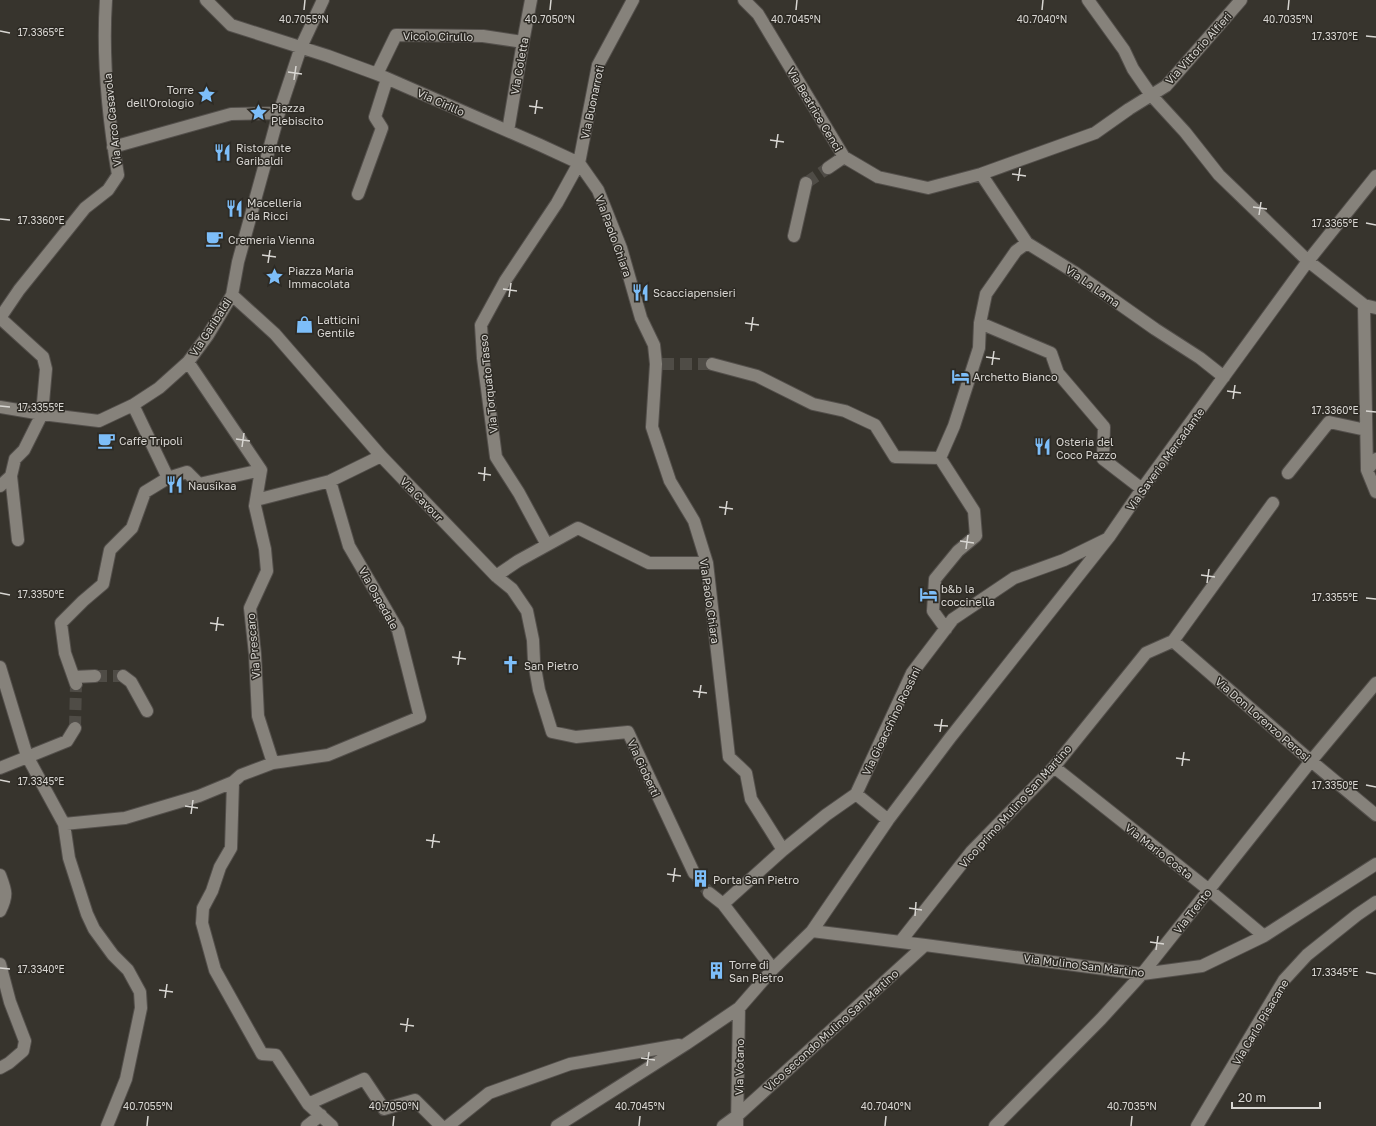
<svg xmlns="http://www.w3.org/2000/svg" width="1376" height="1126" font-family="'Golos Text',sans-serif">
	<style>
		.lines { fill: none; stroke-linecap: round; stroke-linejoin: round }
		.minor-tunnel { stroke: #4f4c46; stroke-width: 12; stroke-dasharray: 12 6; stroke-linecap: butt }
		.minor-casing { stroke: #534f4b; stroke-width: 14 }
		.minor { stroke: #86827b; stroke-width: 12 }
		.ticks { fill: none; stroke: #d8d6d2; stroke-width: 1.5 }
		.labels { text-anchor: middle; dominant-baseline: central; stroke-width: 3; stroke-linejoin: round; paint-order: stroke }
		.street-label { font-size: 11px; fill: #d8d6d2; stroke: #2d2a24 }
		.poi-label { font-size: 11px; fill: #d8d6d2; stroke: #2d2a24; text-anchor: start }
		.ticks-label { font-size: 10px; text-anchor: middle; fill: #d8d6d2; stroke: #2d2a24; stroke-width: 3; stroke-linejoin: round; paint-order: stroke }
	</style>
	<rect width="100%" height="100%" fill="#37342d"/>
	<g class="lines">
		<path class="minor-tunnel" d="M806 183 828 168
			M662 364H712
			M95 676H123
			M75 728 76 684
			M694 873 709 893"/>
		<defs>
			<path id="minor" d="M206 0 231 25 328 56 377 74 540 145 579 163 598 190 621 248 641 318 654 345 656 364 652 427 670 481 694 521 707 563 729 757 746 773 751 799 783 850
				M744 0 758 14 844 157 878 177 928 188 981 174 1095 133 1129 109 1166 86 1241 0
				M1088 0 1124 50 1133 69 1151 95 1185 132 1219 175 1308 261 1364 305 1376 308
				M377 74 396 35 483 36 523 42
				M508 131 523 42 531 0
				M113 147 231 114 279 113
				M828 168 844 157
				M981 174 1027 243 1074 272 1155 329 1200 358 1224 377
				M358 194 382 128 375 117 387 79
				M794 236 806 183
				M232 295 275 334 381 456 496 576 512 589 527 611 533 640 534 662 539 690 552 732 576 737 628 732 694 873
				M1364 305 1367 470
				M980 323 1051 353 1058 373 1104 427 1103 459 1142 489
				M188 362 261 470 255 506 265 549 267 571 250 608 255 654 258 716 273 763
				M712 364 757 376 813 404 845 411 875 425 895 457 940 458
				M133 405 168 478 187 472 199 484 261 470
				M0 407 42 414 99 421 133 405 159 388 188 362 208 335 232 295 238 262 279 113 301 47 323 0
				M1376 459 1367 470 1376 492
				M1288 473 1329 422 1366 430
				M11 476 18 540
				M0 486 11 476 15 459 24 450 42 414 46 369 43 357 0 318 19 290 85 208 108 190 118 175C108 117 102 59 106 0
				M256 500 330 481 381 456
				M547 545 519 493 496 457 483 358 481 325 505 281 557 203 579 163 598 65 633 0
				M496 576 518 561 578 528 649 563H707
				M946 629 933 611 935 579 958 551 976 536 974 511 940 458 954 426 979 348 980 323 986 294 1016 251 1027 243
				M1173 641 1273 503
				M0 667 27 756 64 824 69 858 87 914 94 929 113 955 128 970 140 992 141 1008 126 1079 107 1126
				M123 676 131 682 147 711
				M74 677 95 676
				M76 684 65 653 61 623 83 601 103 584 110 550 132 528 145 492 168 478
				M1054 767 1209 890 1264 936
				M0 768 67 741 75 728
				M233 782 231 848 220 867 212 891 203 908 202 923 215 970 262 1054 276 1055 308 1104 332 1126
				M856 794 888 820
				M64 824 125 818 199 796 233 782 241 775 273 763 328 755 420 717 398 630 349 546 330 481
				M0 875C6 891 8 895 0 911
				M709 893 723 904 773 969
				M723 904 783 850 826 815 856 794 912 673 953 619 1014 578 1064 560 1107 539
				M812 931 925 945 1142 974 1202 966 1264 936 1376 864
				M900 942 971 852 1054 767 1146 653 1173 641 1311 761 1376 815
				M0 964 10 1002 25 1041 23 1051 9 1063 0 1068
				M308 1104 364 1079 384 1109 415 1100 441 1126
				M307 1126 321 1115
				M448 1126 489 1093 570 1064 679 1045
				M557 1126 686 1044 739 1008 773 969 812 931 888 820 950 738 1109 537 1142 489 1308 261 1376 176
				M723 1126 738 1115 925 945
				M737 1126 739 1008
				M995 1126 1101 1019 1142 974 1311 761 1376 683
				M1197 1126 1284 980 1307 955 1357 915 1376 902"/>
		</defs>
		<use href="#minor" class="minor-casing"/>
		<use href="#minor" class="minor"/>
	</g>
	<path class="ticks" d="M304 10 305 0M550 10 551 0M796 10 797 0M1042 10 1043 0M1288 10 1289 0M0 31 10 33M1366 36 1376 37M288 72 302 74M294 80 296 66M529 106 543 108M535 114 537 100M770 140 784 142M776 148 778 134M1012 174 1026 176M1018 181 1020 168M1253 207 1267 209M1259 215 1261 202M0 219 10 220M1366 223 1376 225M262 255 276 257M268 263 270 250M503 289 517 291M509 297 511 283M745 323 759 325M751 331 753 317M986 357 1000 359M992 365 994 351M1227 391 1241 393M1233 399 1235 385M0 406 10 407M1366 411 1376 412M236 439 250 441M242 447 244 433M478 473 491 475M484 481 485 467M719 507 733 509M725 515 727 501M960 541 974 543M966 549 968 535M1201 575 1215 577M1207 583 1209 569M0 593 10 595M1366 598 1376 599M210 623 224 625M216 631 218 617M452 657 466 659M458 665 460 651M693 691 707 693M699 698 701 685M934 725 948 726M940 732 942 719M1176 758 1190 760M1182 766 1184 752M0 780 10 782M1366 785 1376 787M185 806 198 808M191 814 193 800M426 840 440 842M432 848 434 834M667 874 681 876M673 882 675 868M909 908 922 910M915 916 916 902M1150 942 1164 944M1156 950 1158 936M0 968 10 969M1366 972 1376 974M159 990 173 992M165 998 167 984M400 1024 414 1026M406 1032 408 1018M641 1058 655 1060M647 1066 649 1052M147 1126 148 1116M393 1126 394 1116M639 1126 640 1116M885 1126 886 1116M1131 1126 1132 1116"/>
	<defs>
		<symbol id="sight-bare" viewBox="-9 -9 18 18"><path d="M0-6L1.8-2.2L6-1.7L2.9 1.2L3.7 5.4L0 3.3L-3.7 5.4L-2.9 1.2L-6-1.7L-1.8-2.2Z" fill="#7dbef9" stroke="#2d2a24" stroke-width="2.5" paint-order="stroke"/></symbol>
		<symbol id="restaurant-bare" viewBox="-9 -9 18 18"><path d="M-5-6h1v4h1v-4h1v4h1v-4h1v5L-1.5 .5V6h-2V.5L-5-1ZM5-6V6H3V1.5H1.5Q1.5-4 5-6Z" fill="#7dbef9" stroke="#2d2a24" stroke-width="2.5" paint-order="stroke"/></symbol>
		<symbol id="cafe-bare" viewBox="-9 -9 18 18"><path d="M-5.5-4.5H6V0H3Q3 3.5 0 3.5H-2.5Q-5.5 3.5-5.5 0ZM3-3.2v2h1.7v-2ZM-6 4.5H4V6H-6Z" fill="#7dbef9" stroke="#2d2a24" stroke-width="2.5" paint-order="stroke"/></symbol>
		<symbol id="shop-bare" viewBox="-9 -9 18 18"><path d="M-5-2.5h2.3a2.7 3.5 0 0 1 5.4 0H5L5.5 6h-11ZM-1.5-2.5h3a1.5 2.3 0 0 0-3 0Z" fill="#7dbef9" stroke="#2d2a24" stroke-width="2.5" paint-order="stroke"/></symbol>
		<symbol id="hotel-bare" viewBox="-9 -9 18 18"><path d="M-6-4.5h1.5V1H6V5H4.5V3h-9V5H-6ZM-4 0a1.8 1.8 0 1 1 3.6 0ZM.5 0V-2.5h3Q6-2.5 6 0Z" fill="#7dbef9" stroke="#2d2a24" stroke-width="2.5" paint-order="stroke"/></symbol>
		<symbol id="church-bare" viewBox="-9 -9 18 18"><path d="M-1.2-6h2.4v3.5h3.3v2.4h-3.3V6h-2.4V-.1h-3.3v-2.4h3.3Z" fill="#7dbef9" stroke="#2d2a24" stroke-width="2.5" paint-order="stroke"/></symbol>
		<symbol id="building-bare" viewBox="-9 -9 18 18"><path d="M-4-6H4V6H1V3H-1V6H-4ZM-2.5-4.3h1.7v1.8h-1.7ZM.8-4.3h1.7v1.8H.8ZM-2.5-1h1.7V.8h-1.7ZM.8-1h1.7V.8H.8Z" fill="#7dbef9" stroke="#2d2a24" stroke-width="2.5" paint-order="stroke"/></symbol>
	</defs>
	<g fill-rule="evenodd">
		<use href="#sight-bare" x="194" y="82" width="25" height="25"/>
		<use href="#sight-bare" x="246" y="100" width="25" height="25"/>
		<use href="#restaurant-bare" x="210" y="140" width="25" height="25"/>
		<use href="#restaurant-bare" x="222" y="196" width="25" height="25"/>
		<use href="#cafe-bare" x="202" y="226" width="25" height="25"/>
		<use href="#sight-bare" x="262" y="264" width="25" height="25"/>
		<use href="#restaurant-bare" x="628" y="280" width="25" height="25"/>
		<use href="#shop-bare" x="292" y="312" width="25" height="25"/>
		<use href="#hotel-bare" x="948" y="364" width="25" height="25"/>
		<use href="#cafe-bare" x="94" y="428" width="25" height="25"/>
		<use href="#restaurant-bare" x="1030" y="434" width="25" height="25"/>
		<use href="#restaurant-bare" x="162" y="472" width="25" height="25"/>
		<use href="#hotel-bare" x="916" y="582" width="25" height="25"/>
		<use href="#church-bare" x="498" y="652" width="25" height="25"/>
		<use href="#building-bare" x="688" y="866" width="25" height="25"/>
		<use href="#building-bare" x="704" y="958" width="25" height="25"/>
	</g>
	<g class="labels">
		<g class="street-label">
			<text transform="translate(438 36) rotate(1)">Vicolo Cirullo</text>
			<text transform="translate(1198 48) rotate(-48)">Via Vittorio Alfieri</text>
			<text transform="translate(519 66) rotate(-80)">Via Coletta</text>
			<text transform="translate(441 102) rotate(24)">Via Cirillo</text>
			<text transform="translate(592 102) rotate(-78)">Via Buonarroti</text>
			<text transform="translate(815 109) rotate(59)">Via Beatrice Cenci</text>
			<text transform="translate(112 120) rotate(-96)">Via Arco Casavola</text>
			<text transform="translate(614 236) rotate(70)">Via Paolo Chiara</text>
			<text transform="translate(1093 286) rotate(35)">Via La Lama</text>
			<text transform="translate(210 327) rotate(-57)">Via Garibaldi</text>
			<text transform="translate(488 384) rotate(-96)">Via Torquato Tasso</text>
			<text transform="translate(1165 459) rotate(-54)">Via Saverio Mercadante</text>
			<text transform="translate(422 499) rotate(46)">Via Cavour</text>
			<text transform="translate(379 598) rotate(61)">Via Ospedale</text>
			<text transform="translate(710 601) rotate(82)">Via Paolo Chiara</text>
			<text transform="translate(253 646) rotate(-95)">Via Prescaro</text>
			<text transform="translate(1263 719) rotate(41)">Via Don Lorenzo Perosi</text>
			<text transform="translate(891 721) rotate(-64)">Via Gioacchino Rossini</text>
			<text transform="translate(644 768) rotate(65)">Via Gioberti</text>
			<text transform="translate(1015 806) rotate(-48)">Vico primo Mulino San Martino</text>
			<text transform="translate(1159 851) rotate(38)">Via Mario Costa</text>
			<text transform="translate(1192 911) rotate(-52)">Via Trento</text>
			<text transform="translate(1084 965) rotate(7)">Via Mulino San Martino</text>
			<text transform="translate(1260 1022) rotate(-59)">Via Carlo Pisacane</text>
			<text transform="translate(831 1030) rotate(-42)">Vico secondo Mulino San Martino</text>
			<text transform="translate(739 1067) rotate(-89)">Via Votano</text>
		</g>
		<g class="poi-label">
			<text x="194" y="89" text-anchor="end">Torre<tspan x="194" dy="13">dell'Orologio</tspan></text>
			<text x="271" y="107">Piazza<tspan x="271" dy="13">Plebiscito</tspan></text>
			<text x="236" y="147">Ristorante<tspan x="236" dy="13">Garibaldi</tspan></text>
			<text x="247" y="202">Macelleria<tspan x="247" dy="13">da Ricci</tspan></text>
			<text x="228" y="239">Cremeria Vienna</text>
			<text x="288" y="270">Piazza Maria<tspan x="288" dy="13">Immacolata</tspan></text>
			<text x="653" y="292">Scacciapensieri</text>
			<text x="317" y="319">Latticini<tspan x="317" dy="13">Gentile</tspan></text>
			<text x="973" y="376">Archetto Bianco</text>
			<text x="119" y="440">Caffe Tripoli</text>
			<text x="1056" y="441">Osteria del<tspan x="1056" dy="13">Coco Pazzo</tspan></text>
			<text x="188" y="485">Nausikaa</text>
			<text x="941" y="588">b&amp;b la<tspan x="941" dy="13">coccinella</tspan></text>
			<text x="524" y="665">San Pietro</text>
			<text x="713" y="879">Porta San Pietro</text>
			<text x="729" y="964">Torre di<tspan x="729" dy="13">San Pietro</tspan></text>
		</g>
	</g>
	<g class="ticks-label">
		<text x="304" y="23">40.7055°N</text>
		<text x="550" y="23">40.7050°N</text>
		<text x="796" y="23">40.7045°N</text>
		<text x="1042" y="23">40.7040°N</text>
		<text x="1288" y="23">40.7035°N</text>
		<text x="41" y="36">17.3365°E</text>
		<text x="1335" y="40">17.3370°E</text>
		<text x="41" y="224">17.3360°E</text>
		<text x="1335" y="227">17.3365°E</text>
		<text x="41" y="411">17.3355°E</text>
		<text x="1335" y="414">17.3360°E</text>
		<text x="41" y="598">17.3350°E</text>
		<text x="1335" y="601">17.3355°E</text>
		<text x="41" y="785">17.3345°E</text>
		<text x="1335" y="789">17.3350°E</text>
		<text x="41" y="973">17.3340°E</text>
		<text x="1335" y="976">17.3345°E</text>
		<text x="148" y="1110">40.7055°N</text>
		<text x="394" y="1110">40.7050°N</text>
		<text x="640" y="1110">40.7045°N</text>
		<text x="886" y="1110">40.7040°N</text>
		<text x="1132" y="1110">40.7035°N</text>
	</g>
	<path d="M1232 1102v6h88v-6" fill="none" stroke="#d8d6d2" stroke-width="2"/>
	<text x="1238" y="1102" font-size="12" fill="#d8d6d2" stroke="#2d2a24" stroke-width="3" paint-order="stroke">20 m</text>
</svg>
